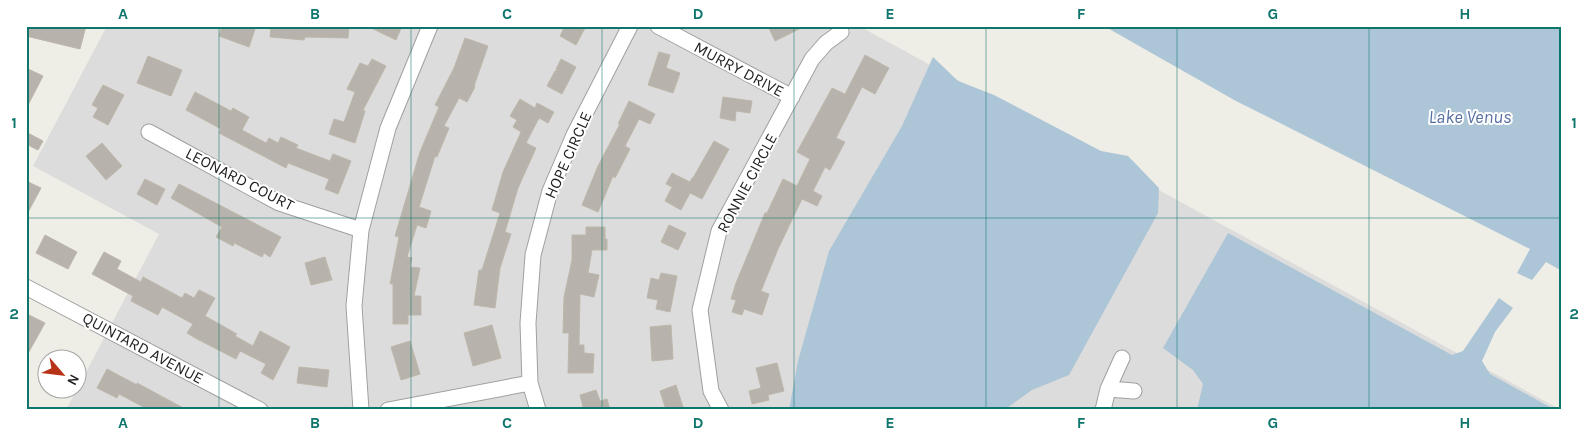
<svg xmlns="http://www.w3.org/2000/svg" width="1588" height="436" font-family="Karla,sans-serif">
	<style>
		.residential { fill: #dddcdc }
		.water { fill: #acc5d7 }
		.building { fill: #b7b3ac; stroke: #beb7aa }
		.lines { fill: none; stroke-linecap: round; stroke-linejoin: round }
		.street-casing { stroke: #a0a0a0; stroke-width: 17 }
		.street { stroke: #fff; stroke-width: 15 }
		.grid { fill: none; stroke: #0f766e; stroke-width: 1; stroke-opacity: 0.55 }
		.labels { text-anchor: middle; dominant-baseline: central; stroke-width: 4; stroke-linejoin: round; paint-order: stroke }
		.street-label { font-size: 16px; fill: #1f1f1f; stroke: #fff }
		.water-label { font-size: 18px; font-style: italic; fill: #566fa3; stroke: #fff }
		.neatline { fill: none; stroke: #0f766e; stroke-width: 2 }
		.grid-label { font-size: 16px; text-anchor: middle; font-weight: bold; fill: #0f766e }
	</style>
	<rect width="100%" height="100%" fill="#eeede6"/>
	<path class="residential" d="M107 26H859L1561 410H66L159 234 33 166Z"/>
	<path class="water" d="M1104 26H1562V271L1546 262 1532 280 1517 273 1530 249 1236 101Z
		M933 57 958 81 994 95 1101 151 1128 156 1159 188 1158 213 1069 375 1032 390 1004 410H789L798 361 829 251 902 126Z
		M1228 233 1452 355 1463 351 1499 298 1513 308 1495 332 1482 361 1490 374 1555 410H1197L1203 384 1193 370 1163 348Z"/>
	<path class="building" d="M26 26H86L80 49 26 36Z
		M222 26H256L249 47 219 36Z
		M271 26H349L348 38 305 37 304 40 270 37Z
		M367 26H402L396 40Z
		M565 26H586L576 45 560 36Z
		M768 26H805L775 41Z
		M465 38 488 46 474 86 475 87 467 102 459 98 444 126 449 128 437 157 435 156 419 207 431 211 426 228 417 225 407 257 412 258 410 267 420 268 414 296H421V315H408V324H393V284H390L399 237 395 236 420 152 439 107 435 105 454 68Z
		M659 52 670 55 666 68 680 73 673 93 648 85Z
		M865 55 889 68 875 94 862 87 836 138 845 142 830 170 825 167 813 191 822 196 817 206 802 199 778 249 761 291 769 294 762 315 744 309 742 315 732 312 736 300 731 299 736 283 765 213H767L783 179 797 186 810 159 797 152 832 88 845 94Z
		M148 56 182 70 171 96 137 83Z
		M372 59 386 66 363 110 365 111 355 143 329 134 334 119 344 122 355 92 347 89 360 63 368 66Z
		M561 59 576 67 562 94 547 86 555 71H557L556 69Z
		M26 68 43 76 26 109Z
		M103 85 124 95 108 125 93 117 98 108 92 105Z
		M195 92 231 111 233 108 249 117 242 130 266 143 269 138 278 143 281 137 298 145 296 148 330 161 333 154 351 161 338 194 325 189 329 179 288 163 286 168 219 133 221 129 186 110Z
		M723 97 752 101 750 113 736 111 735 121 720 118Z
		M520 99 535 108 537 103 554 112 548 123 539 118 526 143 536 148 518 188 505 232 511 234 500 268 495 308 474 305 479 270H482L500 213 492 210 503 172 521 132 513 127 517 120 510 116Z
		M629 101 655 114 650 124 639 119 625 146 630 149 615 178 613 176 598 212 582 205 598 166 620 124H618Z
		M26 132 43 141 38 150 26 144Z
		M714 141 729 149 702 199 690 193 681 210 665 201 672 187 666 184 672 173 690 182 692 178H693Z
		M102 143 122 166 106 180 86 156Z
		M145 179 165 189 157 205 137 194Z
		M26 181 41 188 26 216Z
		M179 184 281 237 270 257 264 253 262 257 234 243 233 246 216 237 222 227 171 198Z
		M669 225 686 233 678 250 661 242Z
		M586 227H605V239H607V250H592L588 273 599 275 594 297 580 294 579 345H584V353L594 354 593 373H568L569 333H563L564 297 572 260V235H586Z
		M45 235 77 252 68 269 36 253Z
		M104 252 121 261 117 269 141 282 143 277 182 298 185 293 194 298 199 290 215 298 205 316 237 334 235 336 253 346 260 331 290 347 273 380 261 373 266 364 240 351 236 359 197 339 187 333 193 324 162 307 158 315 131 301 133 296 92 274Z
		M325 257 332 280 311 285 305 263Z
		M661 273 677 276 670 312 656 309 658 300 647 298 651 278 659 280Z
		M29 315 45 323 26 357V320Z
		M492 325 501 358 473 366 464 333Z
		M671 325 673 359 652 361 650 327Z
		M410 341 420 374 401 380 391 347Z
		M777 363 784 391 768 395 769 400 752 404 749 391 761 388 756 368Z
		M299 367 329 370 327 387 297 383Z
		M107 369 137 385V383L187 410H149L119 394 117 398 97 388Z
		M676 385 684 410H666L660 391Z
		M596 390 600 401 607 399 610 410H581L580 408 583 407 580 395Z"/>
	<g class="lines">
		<defs>
			<path id="street" d="M658 26 792 97
				M149 132 279 203 361 230
				M26 287 260 410
				M1108 389 1134 391
				M361 410 354 306 361 230 388 128 430 26
				M388 410 530 383
				M538 410 530 383 528 323 533 255 550 191 574 135 630 26
				M721 410 711 391 700 310 719 231 812 59 826 43 841 32
				M1103 410 1108 389 1122 358"/>
		</defs>
		<use href="#street" class="street-casing"/>
		<use href="#street" class="street"/>
	</g>
	<path class="grid" d="M219 26V410M411 26V410M602 26V410M794 26V410M986 26V410M1177 26V410M1369 26V410M26 218H1562"/>
	<g class="labels">
		<g class="street-label">
			<text transform="translate(739 69) rotate(28)">MURRY DRIVE</text>
			<text transform="translate(568 155) rotate(-66)">HOPE CIRCLE</text>
			<text transform="translate(240 179) rotate(27)">LEONARD COURT</text>
			<text transform="translate(747 183) rotate(-62)">RONNIE CIRCLE</text>
			<text transform="translate(143 348) rotate(28)">QUINTARD AVENUE</text>
		</g>
		<g class="water-label">
			<text x="1470" y="117">Lake Venus</text>
		</g>
	</g>
	<rect width="1588" height="436" fill="none" stroke="#ffffff" stroke-width="55"/>
	<g transform="translate(62 374) rotate(118)"><circle r="24" fill="#ffffff" stroke="#a5a5a5"/>
	<path d="M0-4L9 19L0 12L-9 19Z" fill="#b63317"/>
	<text y="-8" font-size="14" font-weight="bold" text-anchor="middle" fill="#1f1f1f">N</text>
	</g>
	<rect x="28" y="28" width="1532" height="380" class="neatline"/>
	<g class="grid-label">
		<text x="123" y="19">A</text>
		<text x="315" y="19">B</text>
		<text x="507" y="19">C</text>
		<text x="698" y="19">D</text>
		<text x="890" y="19">E</text>
		<text x="1081" y="19">F</text>
		<text x="1273" y="19">G</text>
		<text x="1465" y="19">H</text>
		<text x="14" y="128">1</text>
		<text x="1574" y="128">1</text>
		<text x="14" y="319">2</text>
		<text x="1574" y="319">2</text>
		<text x="123" y="428">A</text>
		<text x="315" y="428">B</text>
		<text x="507" y="428">C</text>
		<text x="698" y="428">D</text>
		<text x="890" y="428">E</text>
		<text x="1081" y="428">F</text>
		<text x="1273" y="428">G</text>
		<text x="1465" y="428">H</text>
	</g>
</svg>
